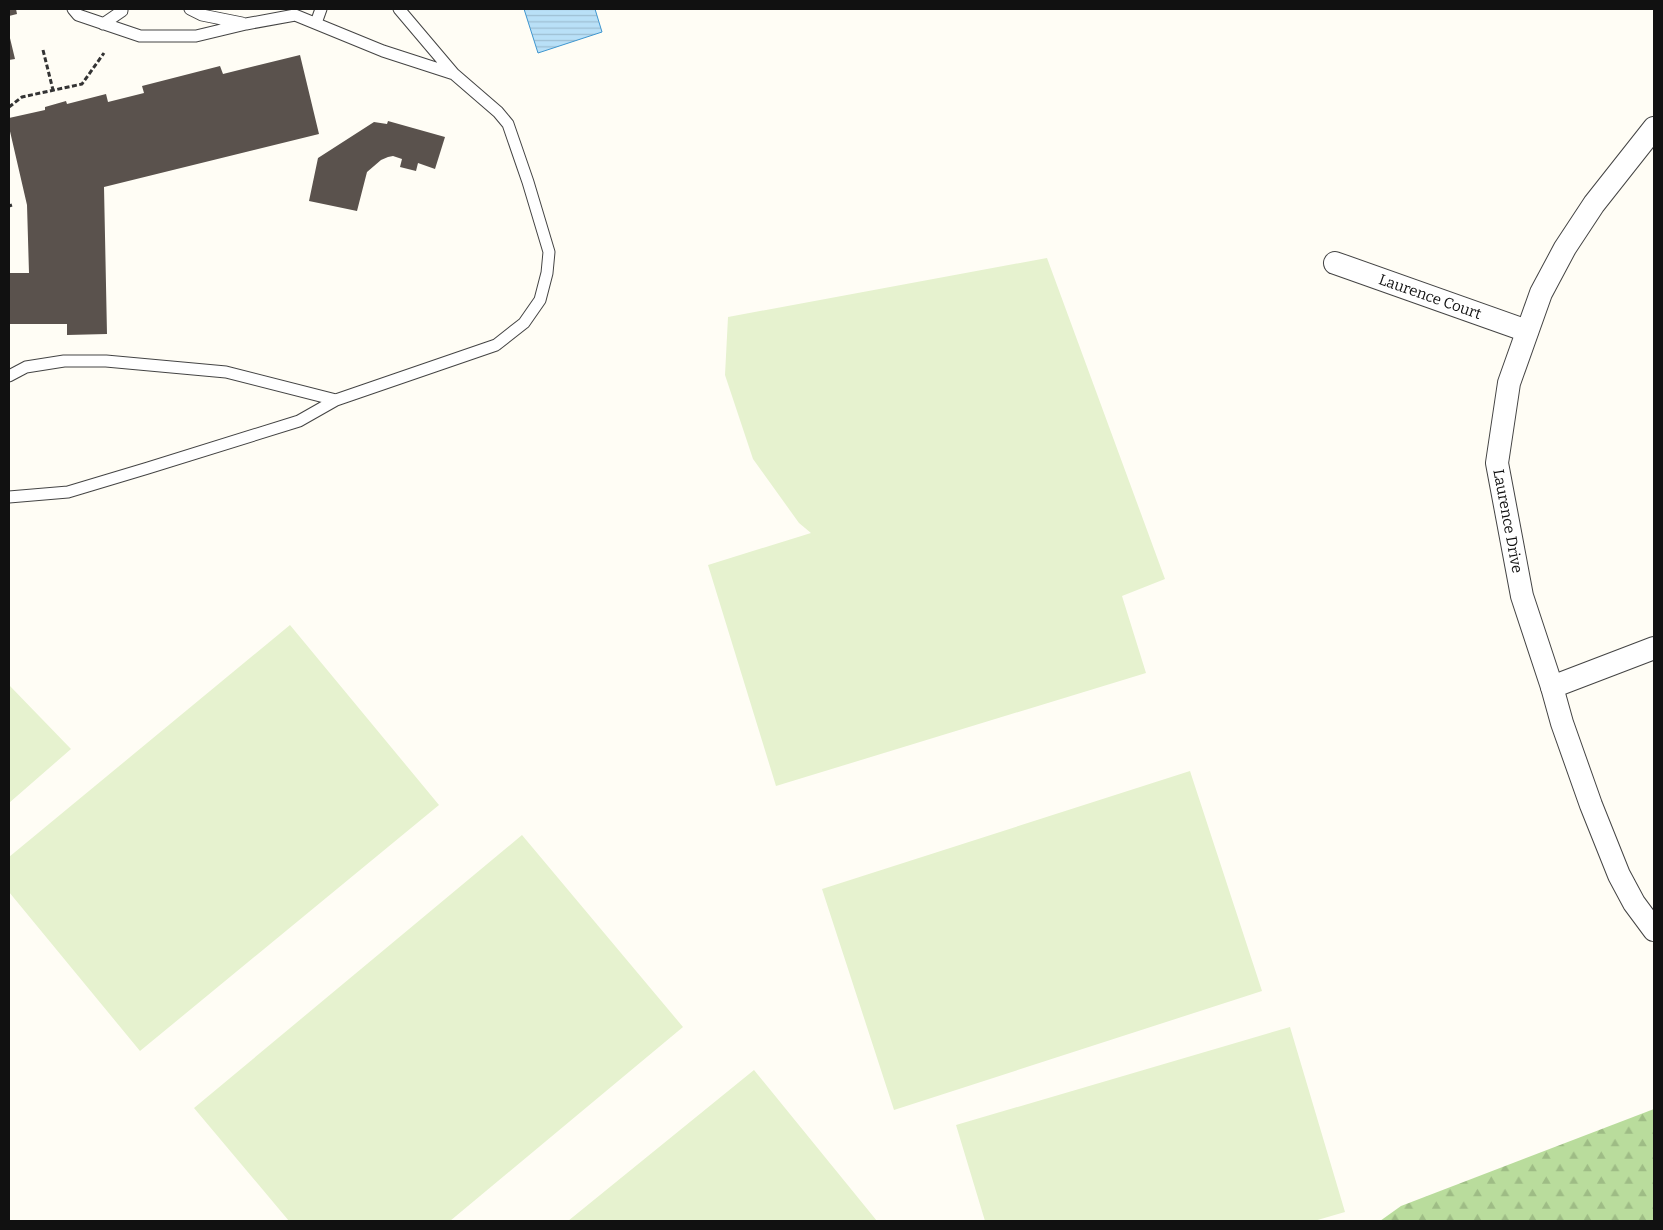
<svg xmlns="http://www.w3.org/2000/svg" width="1663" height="1230" font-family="Bitter,serif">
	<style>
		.forest { fill: url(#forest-firs) }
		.pitch { fill: #e6f2cf }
		.water { fill: url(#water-rules); stroke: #3f96cf }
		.building { fill: #5a524d }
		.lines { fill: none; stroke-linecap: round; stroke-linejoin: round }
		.service-casing { stroke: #444; stroke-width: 13 }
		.minor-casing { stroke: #444; stroke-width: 24 }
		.path { stroke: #333; stroke-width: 3; stroke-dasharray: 5 2.5; stroke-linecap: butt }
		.service { stroke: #fff; stroke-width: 11 }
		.minor { stroke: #fff; stroke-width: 22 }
		.labels { text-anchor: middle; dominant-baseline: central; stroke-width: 5; stroke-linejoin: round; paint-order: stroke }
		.street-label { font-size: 15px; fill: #111; stroke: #fff }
	</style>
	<defs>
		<pattern id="forest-firs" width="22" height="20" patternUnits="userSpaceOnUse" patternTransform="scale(1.25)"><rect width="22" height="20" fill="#b9dc9c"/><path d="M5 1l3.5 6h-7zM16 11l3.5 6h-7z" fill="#9ebc85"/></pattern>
		<pattern id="water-rules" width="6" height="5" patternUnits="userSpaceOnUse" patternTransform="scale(1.25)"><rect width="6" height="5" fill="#b9e0f7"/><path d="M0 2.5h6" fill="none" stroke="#9ebfd3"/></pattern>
	</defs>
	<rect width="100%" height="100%" fill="#fffdf5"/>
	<path class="forest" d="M1654 1109V1221H1380L1401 1206Z"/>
	<path class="pitch" d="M1047 258 1165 579 1122 596 1146 673 776 786 708 565 811 533 799 523 753 459 725 375 728 317Z
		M290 625 439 805 140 1051 9 892V857Z
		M9 685 71 749 9 803Z
		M1190 771 1262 991 894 1110 822 889Z
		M522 835 683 1027 450 1221H289L194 1108Z
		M1290 1027 1345 1212 1314 1221H985L956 1125Z
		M754 1070 877 1221H568Z"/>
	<path class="water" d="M524 9H595L602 32 538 53Z"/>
	<path class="building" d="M9 9H16L17 14 9 16Z
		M9 34 15 59 9 60Z
		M300 55 319 134 104 187 107 334 67 335V324H9V273H29L27 205 9 127V118L45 110V107L66 101 67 104 106 94 108 102 144 93 142 86 220 66 223 74Z
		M388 121 445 137 435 169 418 163 416 171 400 167 402 159 393 156 388 157 381 160 367 172 357 211 309 201 318 158 374 122 387 124Z"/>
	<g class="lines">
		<defs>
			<path id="service" d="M190 9 202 15 242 23
				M399 9 454 74
				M316 23 321 9
				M103 24 122 11V9
				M9 376 26 367 64 361H106L226 372 336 400
				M9 497 68 492 148 468 299 421 336 400 496 345 524 323 540 300 547 273 549 252 528 182 508 124 498 112 454 74 383 51 295 15 246 24 196 36H140L78 15 73 9"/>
			<g id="minor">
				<path id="s1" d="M1654 128 1594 204 1565 248 1541 293 1509 383 1497 463 1522 596 1552 687 1562 723 1591 805 1619 875 1634 903 1654 930"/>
				<path id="s2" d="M1335 263 1527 331"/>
				<path d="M1552 687 1654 648"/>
			</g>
		</defs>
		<use href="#service" class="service-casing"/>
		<use href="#minor" class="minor-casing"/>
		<path class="path" d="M43 50 53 90
			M9 107 22 97 82 84 104 53
			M9 206 12 205"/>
		<use href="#service" class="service"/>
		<use href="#minor" class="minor"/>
	</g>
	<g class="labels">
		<g class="street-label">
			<text stroke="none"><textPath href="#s2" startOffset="101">Laurence Court</textPath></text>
			<text stroke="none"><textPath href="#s1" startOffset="436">Laurence Drive</textPath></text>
		</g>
	</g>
	<rect width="1663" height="1230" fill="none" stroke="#111111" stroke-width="20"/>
</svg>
